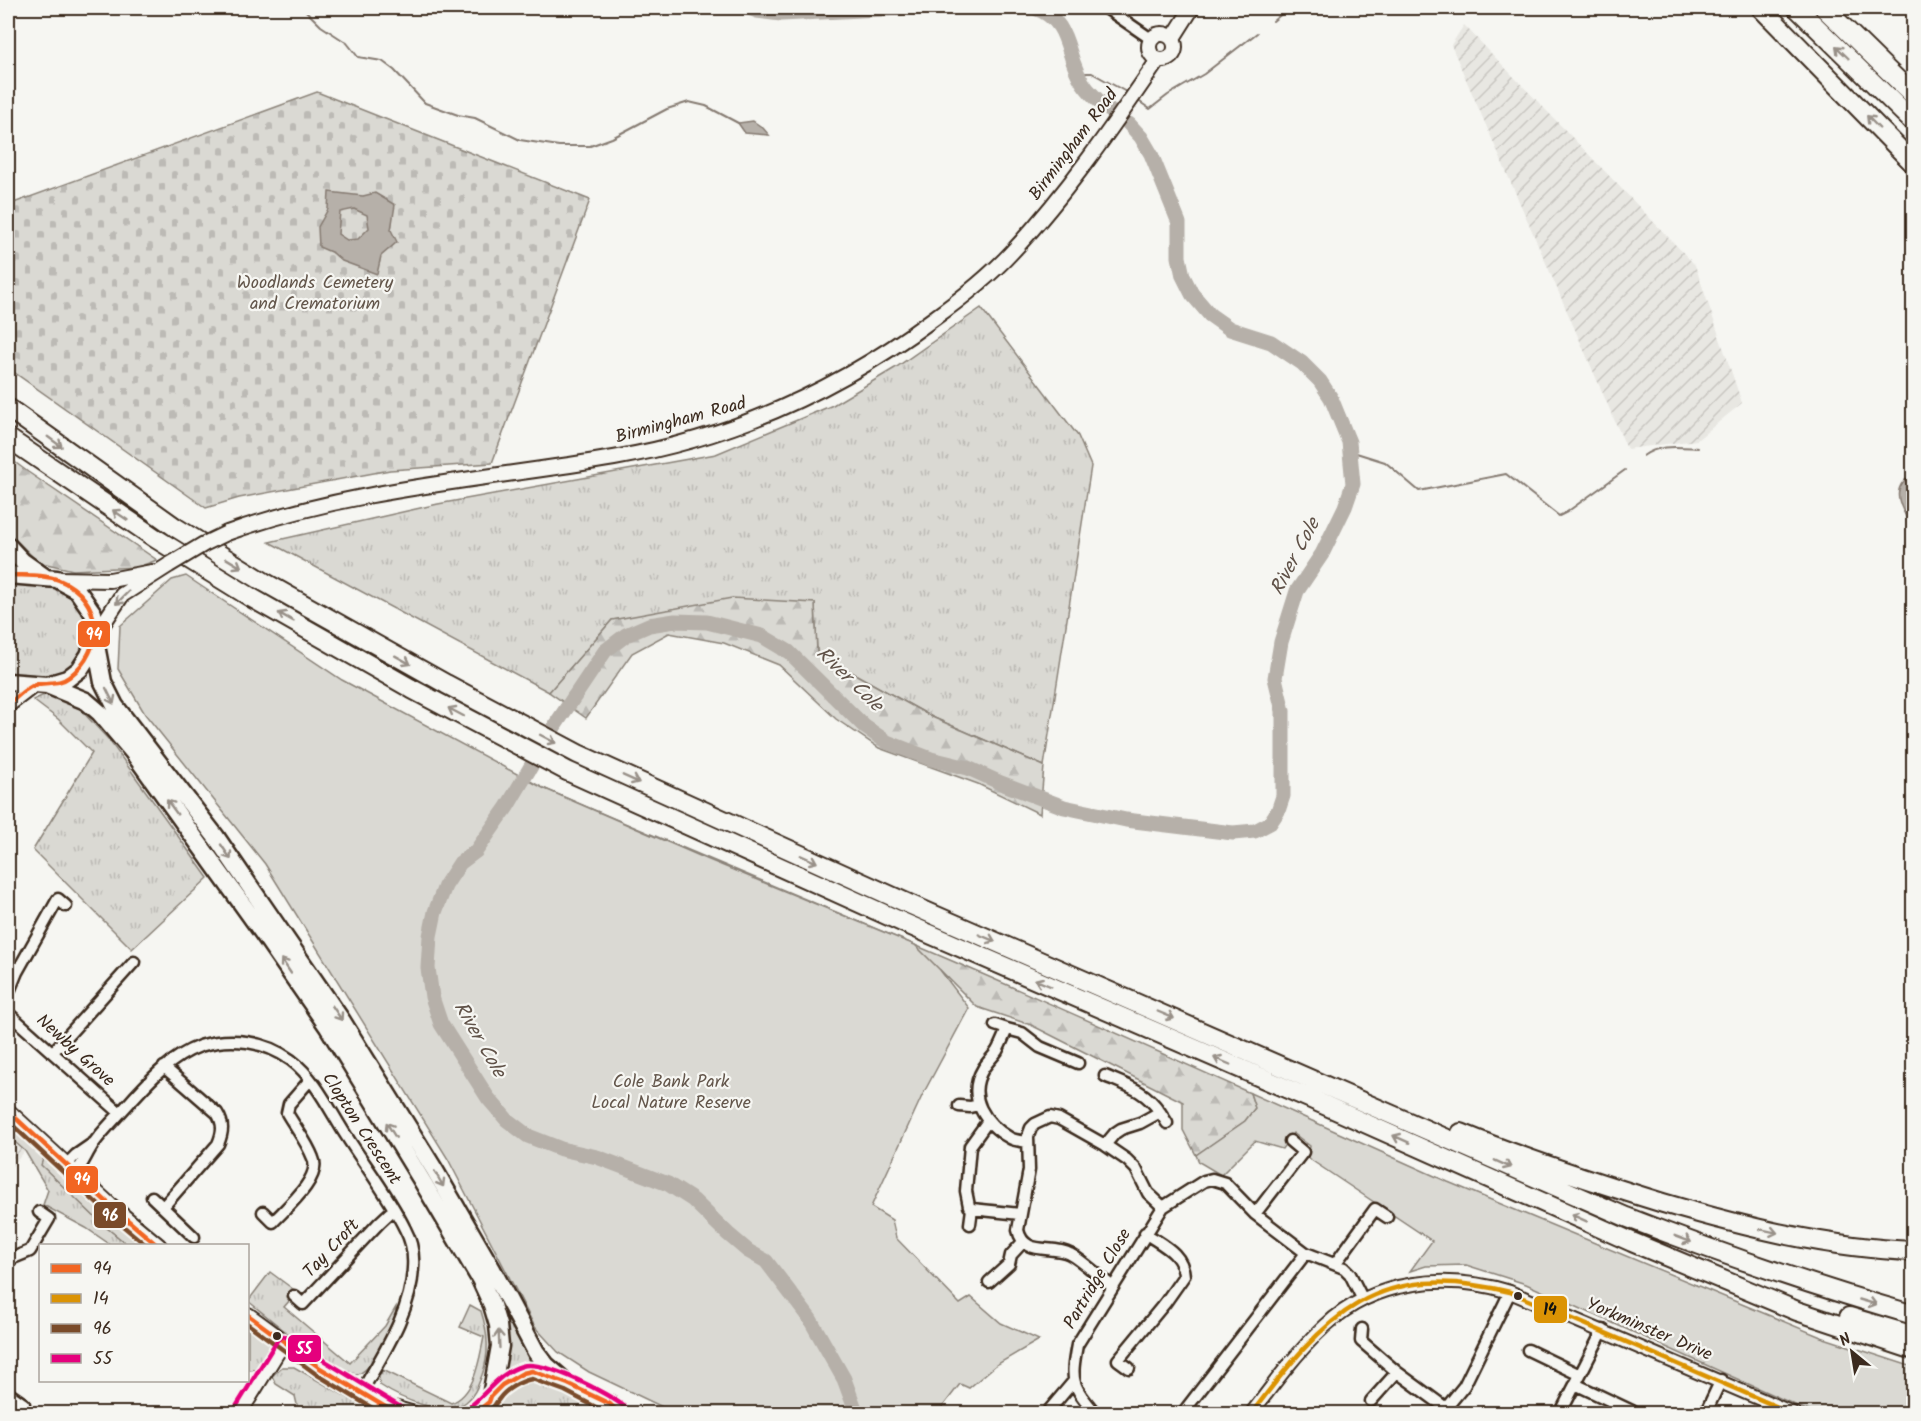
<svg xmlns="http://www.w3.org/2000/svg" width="1921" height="1421" font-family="Kalam,sans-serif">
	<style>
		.industrial { fill: url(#industrial-furrows) }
		.grass { fill: url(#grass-tufts); stroke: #8a8278; stroke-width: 1.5 }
		.forest { fill: url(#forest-firs); stroke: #8a8278; stroke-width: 1.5 }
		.cemetery { fill: url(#cemetery-stones); stroke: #8a8278; stroke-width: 1.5 }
		.park { fill: #dad9d3; stroke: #8a8278; stroke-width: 1.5 }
		.water { fill: #b6b0a9; stroke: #857a71; stroke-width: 1.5; fill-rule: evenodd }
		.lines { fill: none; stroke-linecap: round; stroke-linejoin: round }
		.stream { stroke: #857a71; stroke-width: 2 }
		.river { stroke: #b6b0a9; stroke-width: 15 }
		.minor-casing { stroke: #3b2a1e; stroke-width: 15 }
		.tertiary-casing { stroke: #3b2a1e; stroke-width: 16 }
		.secondary-casing { stroke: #3b2a1e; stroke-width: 18 }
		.trunk-casing { stroke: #3b2a1e; stroke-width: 21 }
		.motorway-casing { stroke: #3b2a1e; stroke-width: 22 }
		.minor { stroke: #f6f6f2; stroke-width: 10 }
		.tertiary { stroke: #f6f6f2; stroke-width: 12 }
		.secondary { stroke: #f6f6f2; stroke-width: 14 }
		.trunk { stroke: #f6f6f2; stroke-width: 16 }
		.motorway { stroke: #f6f6f2; stroke-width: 18 }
		.secondary-bridge-casing { stroke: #3b2a1e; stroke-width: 18; stroke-linecap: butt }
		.secondary-bridge { stroke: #f6f6f2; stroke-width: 14 }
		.bus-1-casing { stroke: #f6f6f2; stroke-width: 9 }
		.bus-2-casing { stroke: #f6f6f2; stroke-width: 9 }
		.bus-3-casing { stroke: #f6f6f2; stroke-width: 9 }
		.bus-4-casing { stroke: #f6f6f2; stroke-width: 9 }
		.bus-1 { stroke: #f26522; stroke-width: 4.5 }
		.bus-2 { stroke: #db9304; stroke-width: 4.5 }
		.bus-3 { stroke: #7a4b2a; stroke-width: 4.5 }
		.bus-4 { stroke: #e5007d; stroke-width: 4.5 }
		.oneway { stroke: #989088 }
		.bus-dot { fill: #3b2a1e; stroke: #f6f6f2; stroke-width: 2 }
		.labels { text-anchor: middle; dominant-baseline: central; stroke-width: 4.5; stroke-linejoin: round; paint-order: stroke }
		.street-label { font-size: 18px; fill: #3b2a1e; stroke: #f6f6f2 }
		.park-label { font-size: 18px; fill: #63564b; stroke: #f6f6f2 }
		.water-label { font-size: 20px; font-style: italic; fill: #605248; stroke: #f6f6f2 }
		.line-badge { stroke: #f6f6f2; stroke-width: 2 }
		.badge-label { font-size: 16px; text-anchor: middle; font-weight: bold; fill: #fff }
		.pale-badge-label { font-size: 16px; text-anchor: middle; font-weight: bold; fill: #111 }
	</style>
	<defs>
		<pattern id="industrial-furrows" width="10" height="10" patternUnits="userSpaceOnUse" patternTransform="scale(1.5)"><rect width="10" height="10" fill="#e8e7e2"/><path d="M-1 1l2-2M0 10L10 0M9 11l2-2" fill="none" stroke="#c8c6c1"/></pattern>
		<pattern id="grass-tufts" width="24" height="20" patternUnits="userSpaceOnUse" patternTransform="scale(1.5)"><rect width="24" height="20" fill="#dad9d3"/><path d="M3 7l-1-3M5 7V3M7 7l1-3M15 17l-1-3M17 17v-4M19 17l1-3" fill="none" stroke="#bcbab5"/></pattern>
		<pattern id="forest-firs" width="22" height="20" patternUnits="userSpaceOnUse" patternTransform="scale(1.5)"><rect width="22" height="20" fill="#dad9d3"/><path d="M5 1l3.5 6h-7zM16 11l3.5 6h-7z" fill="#bcbab5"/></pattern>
		<pattern id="cemetery-stones" width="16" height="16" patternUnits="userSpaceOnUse" patternTransform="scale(1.5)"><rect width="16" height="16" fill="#dad9d3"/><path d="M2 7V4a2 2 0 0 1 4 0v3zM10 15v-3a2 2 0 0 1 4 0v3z" fill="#bcbab5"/></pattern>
	</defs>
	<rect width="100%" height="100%" fill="#f6f6f2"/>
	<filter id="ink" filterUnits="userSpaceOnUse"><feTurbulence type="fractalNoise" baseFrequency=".0167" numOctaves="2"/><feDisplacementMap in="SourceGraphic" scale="12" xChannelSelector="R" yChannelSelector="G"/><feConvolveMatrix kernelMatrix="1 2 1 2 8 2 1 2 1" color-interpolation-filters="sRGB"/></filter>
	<g filter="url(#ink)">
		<path class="industrial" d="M1464 25 1695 265 1742 403 1697 440 1627 449 1451 45Z
			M8 1136 25 1151 8 1171Z"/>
		<path class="grass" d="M981 308 1078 436 1091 466 1044 766 932 717 817 653 815 603 612 620 549 692 269 542 438 504 716 454 833 405 895 368Z
			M8 584 54 588 65 593 81 606 90 636 80 662 52 680 8 677Z
			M46 694 79 708 109 740 208 878 132 949 33 850 92 753 58 719 33 700Z
			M8 1125 44 1156 42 1165 101 1223 128 1245H111L86 1228 43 1205 48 1190 25 1151 8 1136Z
			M270 1272 297 1292 284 1307 350 1363 385 1326 396 1307C396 1323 387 1336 379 1350 374 1359 366 1374 354 1375 336 1377 266 1315 248 1301Z
			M470 1305 481 1311C488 1333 490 1353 482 1375 478 1385 475 1395 466 1402 445 1419 399 1398 380 1385L379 1377 383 1370 451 1403C475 1395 479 1360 484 1337L460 1327Z
			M499 1305 508 1322H513L538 1362 513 1366 502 1373Z
			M248 1324C254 1329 263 1334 267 1340 278 1355 262 1371 248 1370Z
			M282 1367H294L375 1413H299L295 1396 276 1384 272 1376Z
			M531 1379H541L607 1413 493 1414C496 1394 514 1384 531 1379Z"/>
		<path class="forest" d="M8 457 28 472 157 560 138 567 73 570 38 562 8 532Z
			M732 598 815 603 817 653 932 717 1044 766 1040 814 978 784 879 748 836 719 779 665 724 643 669 633 632 653 586 718 549 692 612 620Z
			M543 788C667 842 792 893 917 946 1028 993 1139 1043 1250 1093L1255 1108 1245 1121 1196 1155 1183 1130V1102L1031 1025 977 1007 940 970Z
			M44 1156 136 1237 147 1245H128L101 1223 41 1165Z"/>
		<path class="cemetery" d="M317 92 590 200 492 463 390 470 239 498 206 508 8 368V205Z"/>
		<path class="park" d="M186 576 342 680 543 788 709 860 915 945 940 970 969 1008 922 1096 871 1207 892 1220 896 1238 960 1304 971 1297 1001 1323 1039 1340 996 1365 969 1388 960 1384 937 1414 675 1413 589 1372 558 1352 535 1327 448 1159 265 864 145 714 118 669 120 626 172 580Z
			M1250 1093 1448 1182 1821 1337 1913 1367V1413H1813L1526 1284 1466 1265 1426 1266 1410 1271 1432 1241 1308 1158 1310 1146 1293 1133 1282 1149 1255 1141 1221 1175 1199 1162 1196 1155 1245 1121 1255 1108Z"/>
		<path class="water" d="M753 121 763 128 769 135 745 133 738 123Z
			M329 192 363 196 375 193 395 205 391 230 397 242 381 256 377 274 342 261 333 253 319 247 318 227 328 209ZM354 209 367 215 369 228 358 239 347 240 338 234 340 212Z
			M1913 475V529C1903 511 1886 488 1913 475Z"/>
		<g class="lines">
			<path class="stream" d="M303 8 321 26 347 43 358 57 382 61 394 70 425 103 458 115 475 118 520 140 559 146H590L612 138 667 109 689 102 706 106 738 123
				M1273 21 1289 8
				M1079 73H1092L1128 93
				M1137 100 1150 109 1168 95 1204 74 1257 33
				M1350 451 1385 462 1419 491 1506 474 1559 516 1567 512 1625 470
				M1643 456C1659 444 1678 447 1698 448"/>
			<path class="river" d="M749 8 757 11 781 14 902 8
				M1035 8C1073 22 1064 55 1083 83 1090 94 1100 102 1109 110
				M857 1414 844 1379 810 1319 766 1261 748 1251 728 1234 693 1200 668 1184 597 1157 561 1149 528 1136 507 1120 488 1098 441 1024 432 997 428 968 430 936 435 912 445 886 460 863 476 851 507 807 556 724 605 651 626 635 649 625 675 621 707 622 762 636 789 652 865 727 887 742 931 759 968 768 1001 783 1064 807 1126 820 1233 833 1255 831 1270 823 1278 811 1283 796V711L1275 678 1281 642 1297 591 1322 554 1345 507 1353 484 1349 442 1331 398 1320 381 1302 363 1271 342 1230 329 1210 315 1192 294 1183 276 1179 257V223L1151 154 1141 137 1129 124"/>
			<defs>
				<path id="minor" d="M1106 8 1151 39
					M8 994 17 972 58 899 66 906
					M8 1013 120 1113
					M995 1025 1007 1029
					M53 1052 134 962
					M1105 1076C1128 1086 1145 1090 1160 1112L1140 1123 1121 1129 1115 1133 1105 1145
					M959 1106 970 1107 978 1105
					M1160 1112 1167 1123
					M988 1121 970 1146 966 1191 969 1206 972 1209 1020 1214
					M1028 1142C1022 1141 1015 1141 1010 1138 985 1124 966 1097 983 1069 987 1062 993 1057 997 1051 1001 1044 1004 1036 1007 1029L1022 1033 1040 1047 1078 1063
					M66 1165 76 1155 92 1144
					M75 1174C83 1164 87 1153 94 1143 102 1132 112 1122 121 1112 144 1087 167 1058 200 1046 231 1036 265 1041 291 1060 316 1079 330 1111 347 1137 366 1167 389 1196 405 1229 411 1240 414 1255 413 1268 411 1313 382 1355 361 1393
					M152 1197 194 1237
					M163 1207 218 1144C223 1132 224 1124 217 1113L164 1067
					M263 1212 273 1222C286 1208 322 1178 313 1158 307 1142 295 1127 287 1113L289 1104 310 1080
					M1255 1214 1303 1152 1290 1141
					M970 1224 972 1209
					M8 1260 30 1251 49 1219 39 1212
					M1335 1264 1375 1209 1387 1217
					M989 1282 1009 1264 1011 1255 1023 1242
					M1112 1286C1099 1277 1082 1260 1070 1254 1052 1244 1024 1257 1018 1230L1029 1170 1028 1136 1031 1128 1035 1124 1050 1117 1059 1119 1105 1145 1127 1160 1136 1169 1148 1193 1163 1207
					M294 1296 303 1304 379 1223 394 1209
					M1362 1329 1361 1341 1397 1372 1446 1408 1464 1386 1510 1292
					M1528 1350 1580 1375
					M1129 1368 1118 1360 1165 1303 1184 1276C1183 1253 1162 1245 1145 1233
					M1575 1384 1632 1411
					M8 1393 24 1404
					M1371 1401 1397 1372
					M1046 1414 1073 1382
					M1096 1414C1072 1385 1070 1382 1077 1345L1163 1207 1204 1181 1212 1179 1225 1183 1255 1214 1306 1253 1344 1268 1350 1274 1363 1300
					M1182 1414 1306 1253
					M1560 1414 1603 1330
					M1705 1414 1721 1380"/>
				<path id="tertiary" d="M240 1414 284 1343
					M1251 1414C1274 1383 1297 1352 1325 1326 1375 1279 1447 1273 1510 1292L1795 1414"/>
				<path id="secondary" d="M1149 47a13 13 0 1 1 26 0a13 13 0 1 1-26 0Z
					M1173 38 1192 8
					M227 533C353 488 483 480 614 458 731 438 838 390 933 319 961 299 989 277 1012 252 1067 193 1113 126 1158 60
					M58 579 110 580 152 572
					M97 633 122 595 169 565
					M8 705 34 685
					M8 1111 110 1205 159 1246
					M248 1315 320 1368 398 1414
					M390 1407 414 1414
					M473 1414 489 1402"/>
				<path id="trunk" d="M8 546 22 561 46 578
					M8 575 57 579 77 590 93 613 97 633 89 655 80 669 67 679 47 685 8 682
					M95 640 103 682 115 706 216 837 342 1021 434 1169 492 1269 536 1352 546 1365 568 1384
					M47 685 86 701 100 713 133 752 263 933 328 1027 421 1179 480 1279 492 1305 498 1325 500 1346 491 1396
					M486 1414 491 1396 502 1385 523 1373 532 1371 568 1384 610 1404 621 1414"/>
				<path id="motorway" d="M1761 8 1914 164
					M1797 8 1914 123
					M1824 8 1914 96
					M8 408 175 527 264 582 446 684 578 754 909 904 1626 1217C1721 1254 1816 1287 1914 1315
					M8 438 155 538 252 598 412 689 567 771 902 922 1311 1099 1632 1242 1797 1311 1914 1350
					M1461 1133C1527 1160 1595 1182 1663 1203 1745 1227 1828 1248 1914 1251
					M1849 1317 1914 1336"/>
			</defs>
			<use href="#minor" class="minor-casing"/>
			<use href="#tertiary" class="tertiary-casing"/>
			<use href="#secondary" class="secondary-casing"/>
			<use href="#trunk" class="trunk-casing"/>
			<use href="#motorway" class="motorway-casing"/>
			<use href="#minor" class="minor"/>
			<use href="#tertiary" class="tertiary"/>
			<use href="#secondary" class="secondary"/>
			<use href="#trunk" class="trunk"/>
			<use href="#motorway" class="motorway"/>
			<defs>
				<path id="secondary-bridge" d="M169 565 204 544 227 533"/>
			</defs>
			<use href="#secondary-bridge" class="secondary-bridge-casing"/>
			<use href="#secondary-bridge" class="secondary-bridge"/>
			<defs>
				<path id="bus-1" d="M8 575C24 576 43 574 59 580 103 598 106 649 69 677 60 684 50 682 38 684 26 687 17 697 8 705
					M8 1111 110 1205 158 1246
					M248 1315 320 1368 397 1414
					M474 1414 489 1402 491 1396 502 1385 523 1373 532 1371 568 1384 610 1404 620 1414"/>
				<path id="bus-2" d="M1251 1414C1326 1314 1377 1259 1510 1292L1794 1414"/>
				<path id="bus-3" d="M8 1121 105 1211 147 1246
					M248 1324 316 1374 382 1414
					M486 1414C493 1409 494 1405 499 1399 505 1390 520 1381 532 1379L565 1391 609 1414"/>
				<path id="bus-4" d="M468 1408C487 1394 498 1373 522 1366 543 1359 610 1394 626 1408
					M234 1410 278 1339 284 1336 402 1408"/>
			</defs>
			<use href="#bus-1" class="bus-1-casing"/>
			<use href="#bus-2" class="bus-2-casing"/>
			<use href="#bus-3" class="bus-3-casing"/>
			<use href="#bus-4" class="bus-4-casing"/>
			<use href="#bus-1" class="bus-1"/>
			<use href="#bus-2" class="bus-2"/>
			<use href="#bus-3" class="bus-3"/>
			<use href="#bus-4" class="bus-4"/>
		</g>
		<defs><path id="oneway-shaft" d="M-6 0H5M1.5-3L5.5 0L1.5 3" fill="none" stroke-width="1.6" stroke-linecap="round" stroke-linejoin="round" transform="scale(1.5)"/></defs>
		<g class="oneway">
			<use href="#oneway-shaft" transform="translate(1842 52) rotate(-136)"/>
			<use href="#oneway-shaft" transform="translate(1873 122) rotate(-134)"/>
			<use href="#oneway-shaft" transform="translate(55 442) rotate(36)"/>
			<use href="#oneway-shaft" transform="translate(120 515) rotate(-146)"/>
			<use href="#oneway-shaft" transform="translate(234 563) rotate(31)"/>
			<use href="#oneway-shaft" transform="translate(122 598) rotate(135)"/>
			<use href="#oneway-shaft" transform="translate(286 617) rotate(-151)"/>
			<use href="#oneway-shaft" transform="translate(403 660) rotate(29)"/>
			<use href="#oneway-shaft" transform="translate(110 696) rotate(64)"/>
			<use href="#oneway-shaft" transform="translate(456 712) rotate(-152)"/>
			<use href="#oneway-shaft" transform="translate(548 739) rotate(28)"/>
			<use href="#oneway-shaft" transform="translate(631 779) rotate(24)"/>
			<use href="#oneway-shaft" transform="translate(172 807) rotate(-126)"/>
			<use href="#oneway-shaft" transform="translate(226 852) rotate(56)"/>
			<use href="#oneway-shaft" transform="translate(809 859) rotate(24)"/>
			<use href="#oneway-shaft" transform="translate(987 938) rotate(23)"/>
			<use href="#oneway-shaft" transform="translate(286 966) rotate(-124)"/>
			<use href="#oneway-shaft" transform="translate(1043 983) rotate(-157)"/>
			<use href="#oneway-shaft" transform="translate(337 1013) rotate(56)"/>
			<use href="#oneway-shaft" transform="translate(1166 1015) rotate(23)"/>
			<use href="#oneway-shaft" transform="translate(1222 1061) rotate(-157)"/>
			<use href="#oneway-shaft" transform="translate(391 1130) rotate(-122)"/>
			<use href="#oneway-shaft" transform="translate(1401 1139) rotate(-156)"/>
			<use href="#oneway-shaft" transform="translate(1503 1164) rotate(24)"/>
			<use href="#oneway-shaft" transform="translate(439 1179) rotate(60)"/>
			<use href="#oneway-shaft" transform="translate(1579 1218) rotate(-156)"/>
			<use href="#oneway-shaft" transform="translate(1769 1231) rotate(12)"/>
			<use href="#oneway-shaft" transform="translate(1683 1239) rotate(21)"/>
			<use href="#oneway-shaft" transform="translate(1868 1302) rotate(16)"/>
			<use href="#oneway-shaft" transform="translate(499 1339) rotate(-93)"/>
		</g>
	</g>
	<g class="bus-dot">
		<circle cx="1518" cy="1296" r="5"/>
		<circle cx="277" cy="1336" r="5"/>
	</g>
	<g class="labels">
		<g class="street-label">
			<text transform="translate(1074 145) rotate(-53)">Birmingham Road</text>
			<text transform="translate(681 421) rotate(-15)">Birmingham Road</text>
			<text transform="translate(75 1051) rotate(42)">Newby Grove</text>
			<text transform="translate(361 1129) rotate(57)">Clopton Crescent</text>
			<text transform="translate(332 1249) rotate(-47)">Tay Croft</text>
			<text transform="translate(1098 1279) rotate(-59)">Partridge Close</text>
			<text transform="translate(1649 1330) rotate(23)">Yorkminster Drive</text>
		</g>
		<g class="park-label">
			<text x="315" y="283">Woodlands Cemetery<tspan x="315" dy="21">and Crematorium</tspan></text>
			<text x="671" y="1082">Cole Bank Park<tspan x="671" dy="21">Local Nature Reserve</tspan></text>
		</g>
		<g class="water-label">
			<text transform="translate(1296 557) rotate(-62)">River Cole</text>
			<text transform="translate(849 680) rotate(44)">River Cole</text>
			<text transform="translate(479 1040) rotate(60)">River Cole</text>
		</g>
	</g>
	<g class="line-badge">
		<rect x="77" y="620" width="34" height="28" rx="6" fill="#f26522"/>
		<rect x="65" y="1165" width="34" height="29" rx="6" fill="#f26522"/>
		<rect x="93" y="1201" width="34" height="28" rx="6" fill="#7a4b2a"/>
		<rect x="1533" y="1295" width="35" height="29" rx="6" fill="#db9304"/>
		<rect x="287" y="1334" width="35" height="29" rx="6" fill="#e5007d"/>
	</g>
	<g class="badge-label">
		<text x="94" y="640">94</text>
		<text x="82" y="1185">94</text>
		<text x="110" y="1221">96</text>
		<text x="304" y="1354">55</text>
	</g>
	<g class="pale-badge-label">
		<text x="1550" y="1315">14</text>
	</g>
	<rect width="1921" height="1421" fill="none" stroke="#f6f6f2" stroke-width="30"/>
	<rect x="15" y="15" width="1891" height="1391" fill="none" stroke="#3b2a1e" stroke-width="2" filter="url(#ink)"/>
	<rect x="39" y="1244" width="210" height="138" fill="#f6f6f2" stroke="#aba49d" stroke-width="1.5"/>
	<rect x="51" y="1264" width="30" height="9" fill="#f26522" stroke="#aba49d" stroke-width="1.5"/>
	<text x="93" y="1274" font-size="18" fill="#3b2a1e">94</text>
	<rect x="51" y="1294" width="30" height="9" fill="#db9304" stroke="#aba49d" stroke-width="1.5"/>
	<text x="93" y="1304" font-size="18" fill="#3b2a1e">14</text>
	<rect x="51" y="1324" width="30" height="9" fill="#7a4b2a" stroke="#aba49d" stroke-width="1.5"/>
	<text x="93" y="1334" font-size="18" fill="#3b2a1e">96</text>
	<rect x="51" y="1354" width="30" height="9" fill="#e5007d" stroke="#aba49d" stroke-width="1.5"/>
	<text x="93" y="1364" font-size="18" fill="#3b2a1e">55</text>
	<g transform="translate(1852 1352) rotate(330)" stroke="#f6f6f2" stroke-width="4.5" paint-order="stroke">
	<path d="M0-4.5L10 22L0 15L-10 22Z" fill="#3b2a1e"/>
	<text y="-9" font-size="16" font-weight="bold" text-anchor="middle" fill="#3b2a1e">N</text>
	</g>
</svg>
